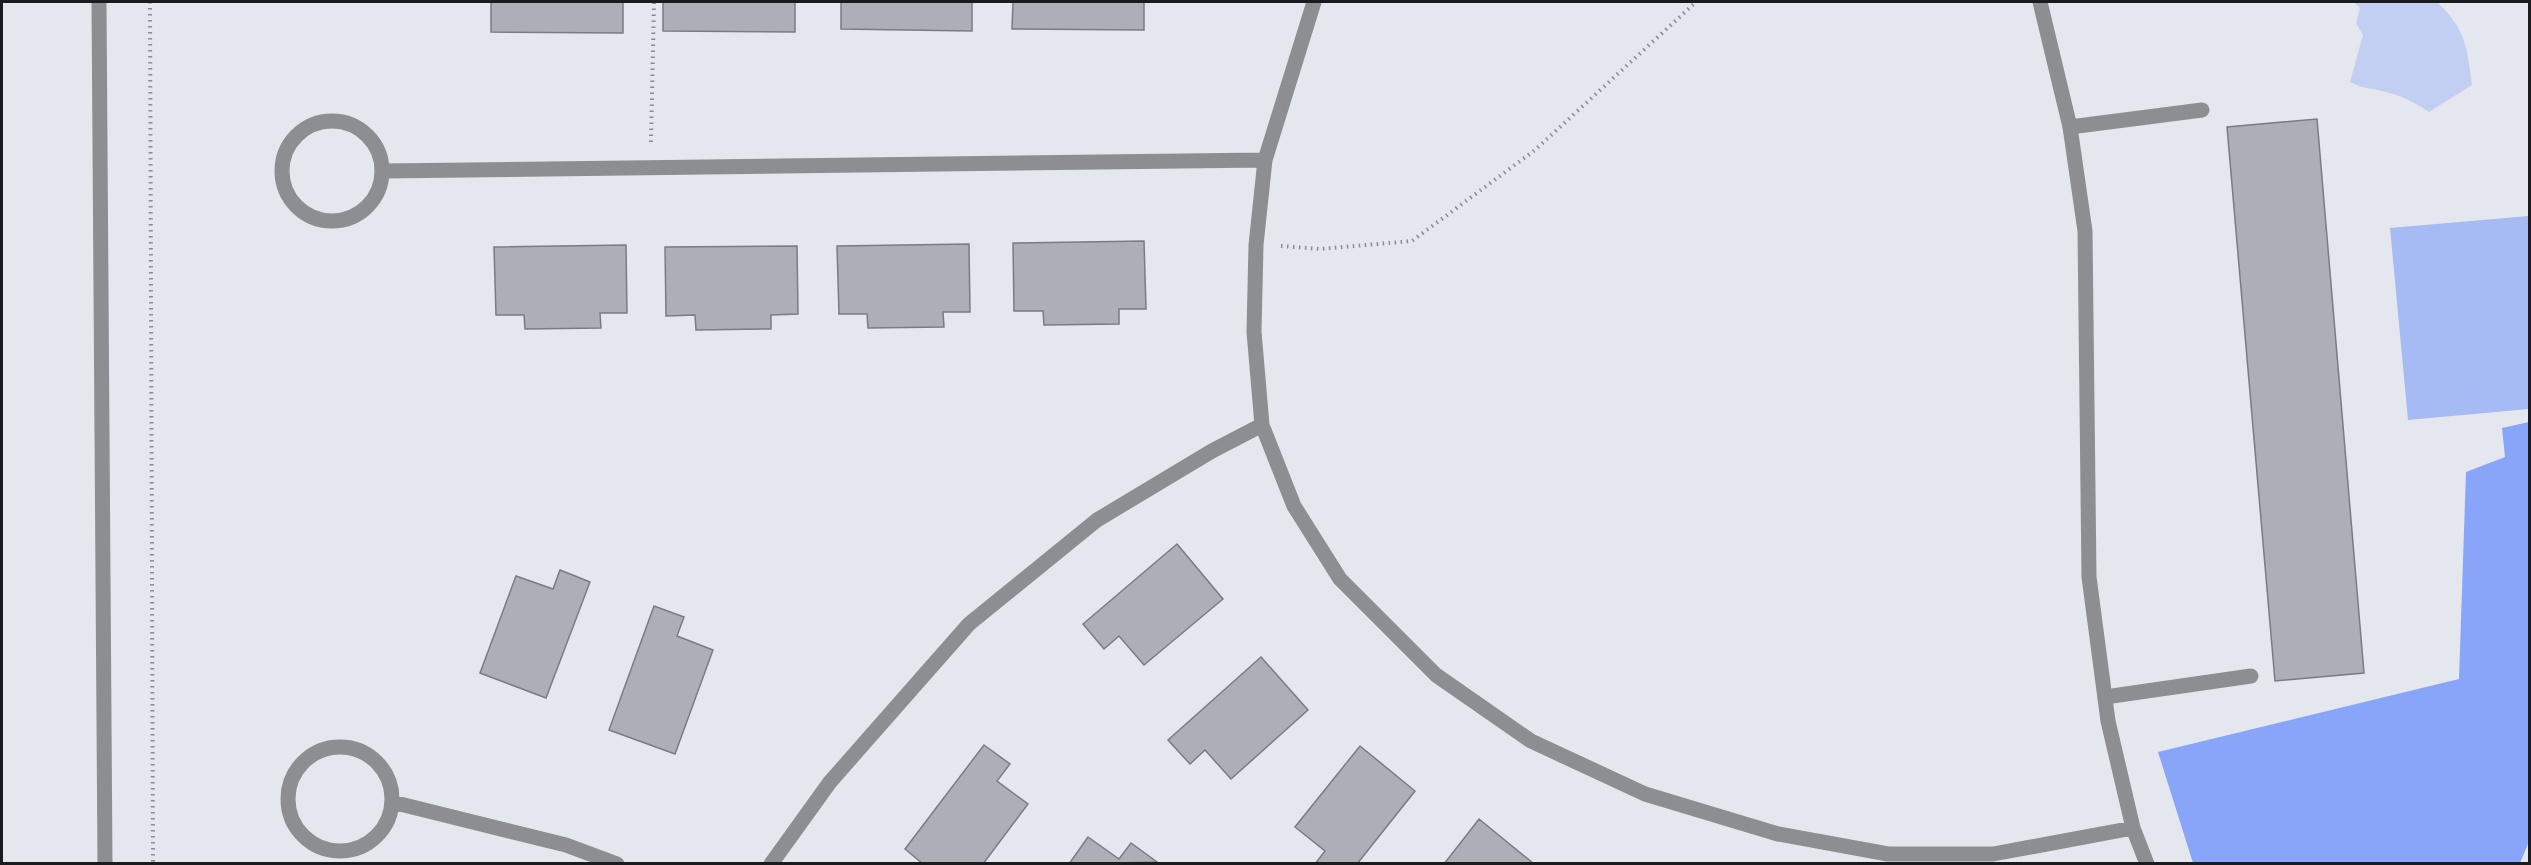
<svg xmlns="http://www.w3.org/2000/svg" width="2531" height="865" font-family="'DejaVu Sans',sans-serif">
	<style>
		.green { fill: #a6baf3 }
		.forest { fill: #88a5fa }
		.water { fill: #c2cff2 }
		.building { fill: #acafb5; stroke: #797c82; stroke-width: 1.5 }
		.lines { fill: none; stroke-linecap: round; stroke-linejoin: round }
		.path { stroke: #8a8c91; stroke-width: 4; stroke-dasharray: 1.5 4.5; stroke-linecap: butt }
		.lane { stroke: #8d8e91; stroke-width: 15 }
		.street { stroke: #8d8e91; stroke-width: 15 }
	</style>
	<rect width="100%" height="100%" fill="#e4e7ee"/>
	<path class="green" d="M2529 216V409L2408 420 2390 228Z"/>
	<path class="forest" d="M2529 422 2530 839 2520 863H2193L2158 752 2459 679 2466 472 2505 457 2502 428Z"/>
	<path class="water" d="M2354 2H2437C2466 29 2467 48 2472 85L2429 112C2416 103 2398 94 2382 91 2370 88 2361 88 2350 82L2363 35 2356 23 2360 8Z"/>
	<path class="building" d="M491 2H623V33L491 32Z
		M663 2H795V32L663 31Z
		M841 2H972V31L841 29Z
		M1013 2H1144V30L1012 29Z
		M2317 119 2364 673 2275 681 2227 127Z
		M1144 241 1146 309H1119V324L1044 325 1043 311H1014L1013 243Z
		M969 244 970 312H943L944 327 868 328 867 314H839L837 246Z
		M626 245 627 313H600L601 328 525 329 524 315H496L494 247Z
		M797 246 798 314 771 315V329L696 330 695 315 666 316 665 247Z
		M1177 544 1223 599 1144 665 1119 636 1104 649 1083 624Z
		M560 570 590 582 546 698 480 673 516 576 553 589Z
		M654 606 684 617 677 636 713 650 675 754 609 730Z
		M1261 657 1308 710 1231 779 1205 750 1190 764 1168 740Z
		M984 745 1010 764 997 781 1028 804 983 864H923L905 849Z
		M1360 746 1415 791 1357 864H1315L1325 851 1295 827Z
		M1479 819 1534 864H1444Z
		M1088 837 1119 859 1131 843 1157 862 1069 864Z"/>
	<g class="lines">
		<path class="path" d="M150 2 153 864
			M651 142 654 2
			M1281 246 1320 249 1412 241 1535 150 1696 2"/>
		<path class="lane" d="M2070 127 2202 110
			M2105 697 2251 676"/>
		<path class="street" d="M99 2 105 864
			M2040 2 2070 127 2085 231 2089 577 2108 721 2133 828 2147 864
			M282 171a50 50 0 1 1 100 0a50 50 0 1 1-100 0Z
			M1265 160 1314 2
			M383 171 1265 160 1256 245 1254 332 1262 425 1294 506 1340 579 1436 675 1531 741 1645 794 1778 834 1888 854H1993L2133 828
			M288 799a52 52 0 1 1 104 0a52 52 0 1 1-104 0Z
			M392 802 566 845 617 864
			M771 864 830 782 969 624 1097 520 1212 451 1262 425"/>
	</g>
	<rect width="2531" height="865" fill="none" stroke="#1a1b1e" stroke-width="6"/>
</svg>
